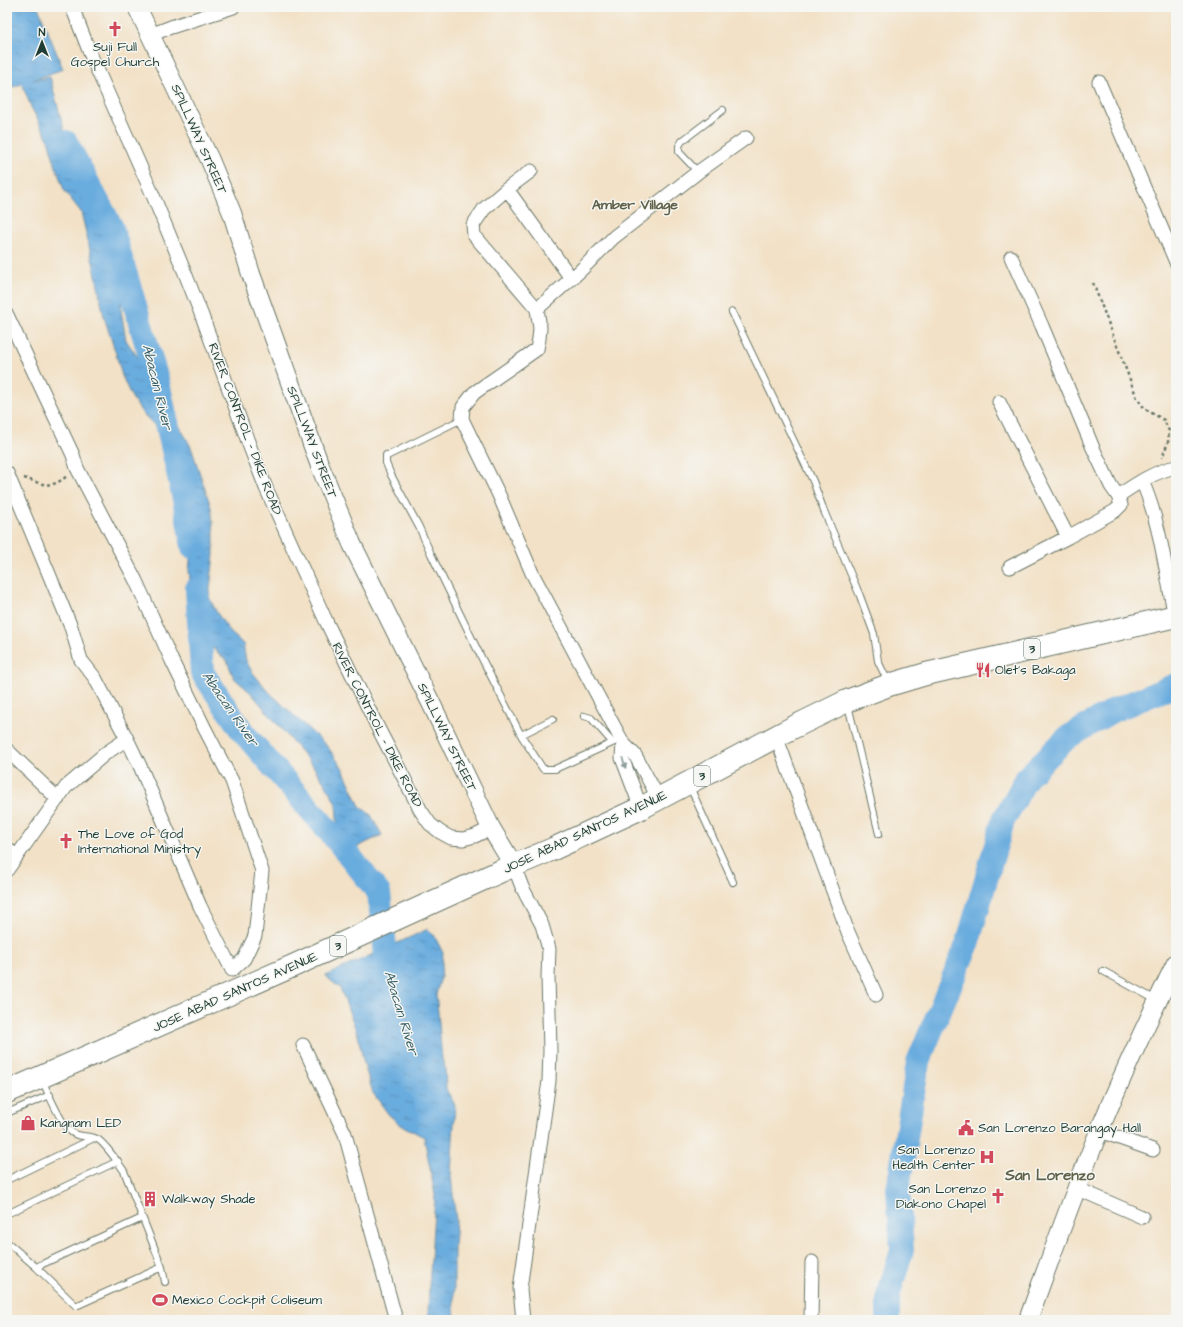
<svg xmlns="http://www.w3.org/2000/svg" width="1183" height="1327" font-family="'Architects Daughter',sans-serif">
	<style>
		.water { fill: url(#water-ripples); stroke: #447489 }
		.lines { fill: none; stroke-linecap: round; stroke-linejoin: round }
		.river { stroke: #69acde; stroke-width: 24 }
		.lane-casing { stroke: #697667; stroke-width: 8 }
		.street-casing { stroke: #697667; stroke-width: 15 }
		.secondary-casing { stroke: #697667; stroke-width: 20 }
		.highway-casing { stroke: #697667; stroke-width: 24 }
		.path { stroke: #697667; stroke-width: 2.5; stroke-dasharray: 3 3; stroke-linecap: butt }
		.lane { stroke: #fff; stroke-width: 6 }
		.street { stroke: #fff; stroke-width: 13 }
		.secondary { stroke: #fff; stroke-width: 18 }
		.highway { stroke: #fff; stroke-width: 22 }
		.oneway { fill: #8f9e9a }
		.labels { text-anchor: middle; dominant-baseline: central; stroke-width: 3; stroke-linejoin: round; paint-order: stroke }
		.shield { fill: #f6f6f2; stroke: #60746d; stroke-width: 1 }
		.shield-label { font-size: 12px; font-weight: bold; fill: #1f3d34 }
		.poi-label { font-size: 13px; fill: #1f3d34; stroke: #f6f6f2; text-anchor: start }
		.street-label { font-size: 13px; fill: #1f3d34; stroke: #f6f6f2 }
		.neighbourhood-label { font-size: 14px; font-weight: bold; fill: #5f6149; stroke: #f6f6f2 }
		.water-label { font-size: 14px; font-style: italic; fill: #355e67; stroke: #f6f6f2 }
		.quarter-label { font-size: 15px; font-weight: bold; fill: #5f6149; stroke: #f6f6f2 }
	</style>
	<defs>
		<pattern id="water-ripples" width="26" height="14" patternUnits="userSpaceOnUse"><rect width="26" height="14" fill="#69acde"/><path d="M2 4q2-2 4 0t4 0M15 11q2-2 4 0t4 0" fill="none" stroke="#568db5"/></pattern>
	</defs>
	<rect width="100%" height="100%" fill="#f6f6f2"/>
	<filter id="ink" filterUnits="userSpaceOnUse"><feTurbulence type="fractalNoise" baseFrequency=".025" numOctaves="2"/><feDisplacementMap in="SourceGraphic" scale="8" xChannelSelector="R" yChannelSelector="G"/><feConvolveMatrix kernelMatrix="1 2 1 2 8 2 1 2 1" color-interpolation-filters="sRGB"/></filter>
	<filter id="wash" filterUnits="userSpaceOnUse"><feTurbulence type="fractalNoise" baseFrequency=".012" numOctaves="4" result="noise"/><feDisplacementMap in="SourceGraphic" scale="16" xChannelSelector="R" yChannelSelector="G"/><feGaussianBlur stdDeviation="0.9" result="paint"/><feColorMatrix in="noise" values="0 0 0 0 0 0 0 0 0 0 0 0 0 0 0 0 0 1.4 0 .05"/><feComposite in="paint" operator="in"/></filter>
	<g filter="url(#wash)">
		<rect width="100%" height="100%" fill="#f2e1c6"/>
		<path class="water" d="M7 7H38L63 69 33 80 50 77 64 130 79 161 84 186 101 219 108 247 114 260 122 287 121 310 126 340 161 392 191 447 211 507 214 531V555L209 597 217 613 230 632 243 644 246 661 253 673 270 693 328 747 343 769 360 806 371 815 382 835 339 856 334 843 338 831 336 804 327 787 313 766 251 693 234 678 227 661 206 642 196 611 191 590 189 571 191 549 187 531V487L184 465 170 450 161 432 143 414 131 396 122 376 116 354 104 317 95 271 81 212 64 190 55 164 48 139 31 107 22 84 7 89Z
			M428 929 436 939 443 953 441 977 436 995 438 1012 442 1059 445 1067 446 1089 455 1105 451 1176 456 1220 454 1246V1310L456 1320H429L428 1314 429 1285 431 1259 435 1195 424 1137 401 1125 389 1115 373 1093 364 1064 358 1035 340 988 325 976Z"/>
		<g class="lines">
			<path class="river" d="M66 142 112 228 158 383 185 504 193 547
				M197 589 202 672 242 731 340 844 379 893 388 974 390 981
				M888 1320V1296L902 1250 898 1189 918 1062 967 945 1003 821 1028 776 1068 737 1114 710 1176 685"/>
		</g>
	</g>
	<g filter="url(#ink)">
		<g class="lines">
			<defs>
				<path id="lane" d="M698 172 679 152V146L682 141 723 110
					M732 312 813 481 824 511 860 596 874 634 878 661 888 682
					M462 419 387 456 386 455V463L391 475 419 527 431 554 477 649 521 735 543 769H555L621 739
					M848 705 879 834
					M584 716 591 718 612 742
					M521 735 553 719
					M690 787 733 882
					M1103 971 1156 1000
					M42 1080C49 1094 58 1118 68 1129 77 1139 86 1134 97 1139 103 1141 120 1165 124 1171L162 1267 165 1282
					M7 1113 50 1095
					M7 1180 94 1138
					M7 1214 118 1161
					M7 1242 36 1267 76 1306 162 1267
					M36 1267 142 1218"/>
				<path id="street" d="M72 7 92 58 152 193 185 273 202 316 250 447 266 488 326 621 377 726 421 811 430 824 440 832 451 838 463 839 475 836 491 828
					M150 35 171 27 233 7
					M1099 82 1176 262
					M531 171 507 189 484 209 473 225 474 235 537 309 540 328 539 339 537 349 474 393 463 407 462 419 499 495 532 573 623 743 635 755 659 799
					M507 189 571 278
					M537 309 580 271 614 237 698 172 746 138
					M7 315 73 455 77 468 136 581 172 661 205 729 232 781 262 871 255 936 244 959 232 970 200 906 140 766 127 739 95 678 81 660 71 627 7 473
					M999 402 1068 537
					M1142 481C1160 521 1166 573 1175 617
					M1118 496C1136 484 1155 471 1176 467
					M1010 567 1068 537 1115 511 1121 505 1118 496 1111 486 1093 448 1042 326 1011 257
					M776 736 848 932 876 995
					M623 743 622 758 641 808
					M7 750 58 799
					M7 849 17 856
					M514 866 522 887 542 925 549 949 548 977 550 1050 549 1081 520 1289 523 1320
					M7 870 66 787 106 753 127 739
					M303 1045 345 1134 396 1320
					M1100 1129 1108 1134 1153 1150
					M1076 1188 1142 1217
					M811 1320 812 1262"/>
				<path id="secondary" d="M137 7 210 160 232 213 251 274 320 466 352 544 431 703 491 828 514 866
					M1028 1320C1051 1256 1074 1192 1100 1129 1123 1073 1149 1018 1176 963"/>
				<path id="highway" d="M7 1092 295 965 501 871 553 849 641 808 794 727 847 701 889 685 926 674 1176 616"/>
			</defs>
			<use href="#lane" class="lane-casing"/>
			<use href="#street" class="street-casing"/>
			<use href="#secondary" class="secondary-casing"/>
			<use href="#highway" class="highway-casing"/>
			<path class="path" d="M1093 283 1137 398 1145 409 1164 420 1169 431 1168 442 1162 458
				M24 478C43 484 50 490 67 476"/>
			<use href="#lane" class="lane"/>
			<use href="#street" class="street"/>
			<use href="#secondary" class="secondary"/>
			<use href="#highway" class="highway"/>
		</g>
		<defs><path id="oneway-solid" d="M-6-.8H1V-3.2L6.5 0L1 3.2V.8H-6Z"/></defs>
		<use class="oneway" href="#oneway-solid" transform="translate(624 763) rotate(73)"/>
	</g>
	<defs>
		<symbol id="church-bare" viewBox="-9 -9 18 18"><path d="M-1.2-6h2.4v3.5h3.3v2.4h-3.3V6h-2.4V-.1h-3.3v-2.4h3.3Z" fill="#d1495b" stroke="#f6f6f2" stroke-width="2.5" paint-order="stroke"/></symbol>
		<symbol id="restaurant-bare" viewBox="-9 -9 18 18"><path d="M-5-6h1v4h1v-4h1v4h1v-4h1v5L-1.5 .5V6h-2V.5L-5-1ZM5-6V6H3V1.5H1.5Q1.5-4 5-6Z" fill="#d1495b" stroke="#f6f6f2" stroke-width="2.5" paint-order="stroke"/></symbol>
		<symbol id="shop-bare" viewBox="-9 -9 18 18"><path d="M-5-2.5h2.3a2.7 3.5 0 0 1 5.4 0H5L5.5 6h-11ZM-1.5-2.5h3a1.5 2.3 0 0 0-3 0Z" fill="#d1495b" stroke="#f6f6f2" stroke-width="2.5" paint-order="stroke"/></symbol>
		<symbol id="civic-bare" viewBox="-9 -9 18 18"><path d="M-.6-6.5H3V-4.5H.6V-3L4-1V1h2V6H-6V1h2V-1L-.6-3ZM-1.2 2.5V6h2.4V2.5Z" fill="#d1495b" stroke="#f6f6f2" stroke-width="2.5" paint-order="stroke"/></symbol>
		<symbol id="hospital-bare" viewBox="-9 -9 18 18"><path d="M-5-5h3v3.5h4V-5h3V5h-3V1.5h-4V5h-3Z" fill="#d1495b" stroke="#f6f6f2" stroke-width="2.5" paint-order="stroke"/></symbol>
		<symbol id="building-bare" viewBox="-9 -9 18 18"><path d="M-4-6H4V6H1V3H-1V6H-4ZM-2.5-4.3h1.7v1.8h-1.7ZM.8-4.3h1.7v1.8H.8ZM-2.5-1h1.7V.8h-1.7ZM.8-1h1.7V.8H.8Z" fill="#d1495b" stroke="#f6f6f2" stroke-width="2.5" paint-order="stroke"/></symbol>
		<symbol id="stadium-bare" viewBox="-9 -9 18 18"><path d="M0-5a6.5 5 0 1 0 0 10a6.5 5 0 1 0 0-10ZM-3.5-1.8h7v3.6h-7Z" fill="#d1495b" stroke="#f6f6f2" stroke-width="2.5" paint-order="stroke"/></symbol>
	</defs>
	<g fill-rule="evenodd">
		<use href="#church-bare" x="104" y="18" width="22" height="22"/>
		<use href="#restaurant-bare" x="972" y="659" width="22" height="22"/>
		<use href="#church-bare" x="55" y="830" width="22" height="22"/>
		<use href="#shop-bare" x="17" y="1112" width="22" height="22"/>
		<use href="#civic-bare" x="955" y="1117" width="22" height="22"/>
		<use href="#hospital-bare" x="976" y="1146" width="22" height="22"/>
		<use href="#church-bare" x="987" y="1185" width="22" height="22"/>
		<use href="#building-bare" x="139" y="1188" width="22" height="22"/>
		<use href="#stadium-bare" x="149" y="1289" width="22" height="22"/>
	</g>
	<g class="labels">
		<g class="shield">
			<rect x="1024" y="639" width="16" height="20" rx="3"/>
			<rect x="694" y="766" width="16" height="20" rx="3"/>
			<rect x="330" y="936" width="16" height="20" rx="3"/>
		</g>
		<g class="shield-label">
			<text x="1032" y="649">3</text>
			<text x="702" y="776">3</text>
			<text x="338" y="946">3</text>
		</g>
		<g class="poi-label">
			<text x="115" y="47" text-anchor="middle">Suji Full<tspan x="115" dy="15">Gospel Church</tspan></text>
			<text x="995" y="670">Olet's Bakaga</text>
			<text x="78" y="834">The Love of God<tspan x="78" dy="15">International Ministry</tspan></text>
			<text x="40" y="1123">Kangnam LED</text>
			<text x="978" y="1128">San Lorenzo Barangay Hall</text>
			<text x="975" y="1150" text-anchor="end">San Lorenzo<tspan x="975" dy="15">Health Center</tspan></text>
			<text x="986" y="1189" text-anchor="end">San Lorenzo<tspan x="986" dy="15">Diakono Chapel</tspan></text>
			<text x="162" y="1199">Walkway Shade</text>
			<text x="172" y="1300">Mexico Cockpit Coliseum</text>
		</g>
		<g class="street-label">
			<text transform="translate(199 139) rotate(66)">SPILLWAY STREET</text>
			<text transform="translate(245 429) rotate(69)">RIVER CONTROL - DIKE ROAD</text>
			<text transform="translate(312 442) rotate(69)">SPILLWAY STREET</text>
			<text transform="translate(377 725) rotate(63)">RIVER CONTROL - DIKE ROAD</text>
			<text transform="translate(447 737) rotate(64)">SPILLWAY STREET</text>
			<text transform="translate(585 832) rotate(-25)">JOSE ABAD SANTOS AVENUE</text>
			<text transform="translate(235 992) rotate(-24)">JOSE ABAD SANTOS AVENUE</text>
		</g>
		<g class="neighbourhood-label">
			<text x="635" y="205">Amber Village</text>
		</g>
		<g class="water-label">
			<text transform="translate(157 387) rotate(76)">Abacan River</text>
			<text transform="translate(230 709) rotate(55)">Abacan River</text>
			<text transform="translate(401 1013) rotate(73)">Abacan River</text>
		</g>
		<g class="quarter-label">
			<text x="1050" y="1175">San Lorenzo</text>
		</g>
	</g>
	<rect width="1183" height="1327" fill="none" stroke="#f6f6f2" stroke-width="24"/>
	<g transform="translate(42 42)" stroke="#f6f6f2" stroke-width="3" paint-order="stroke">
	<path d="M0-3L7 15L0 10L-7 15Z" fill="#1f3d34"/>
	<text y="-6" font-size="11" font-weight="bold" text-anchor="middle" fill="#1f3d34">N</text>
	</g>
</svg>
